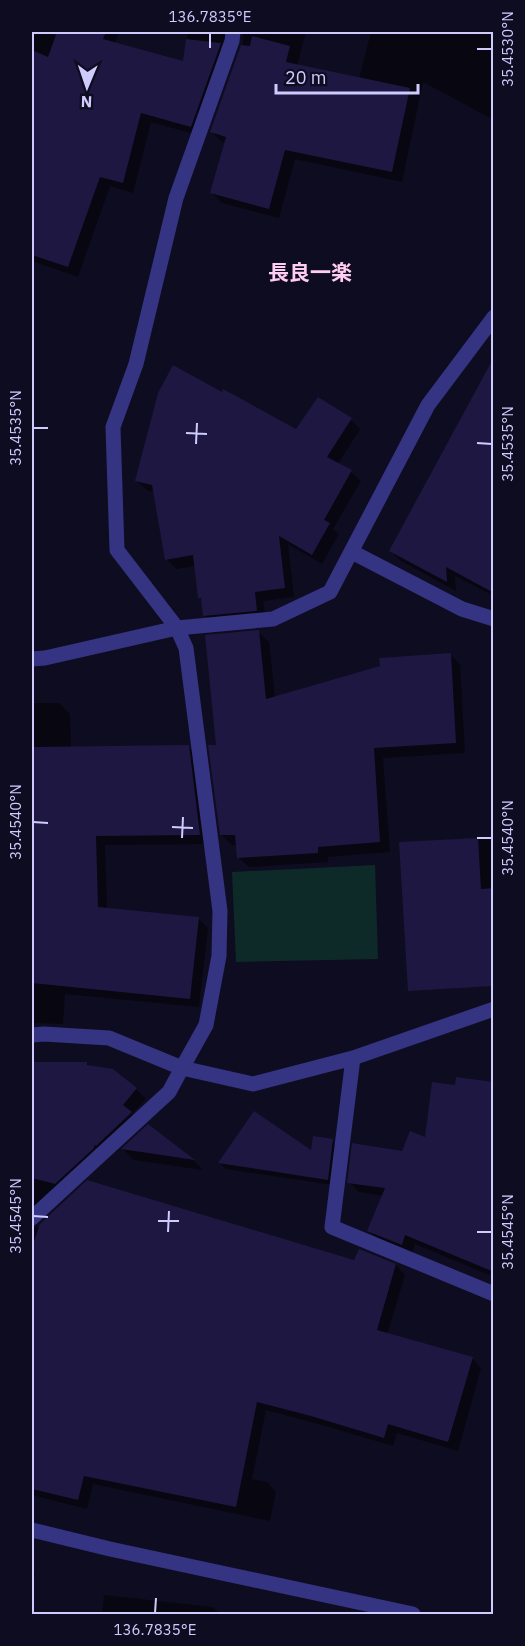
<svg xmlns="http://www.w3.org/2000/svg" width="525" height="1646" font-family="'IBM Plex Sans','Noto Sans JP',sans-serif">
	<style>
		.green { fill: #0e2a28 }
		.shadow { fill: #0007 }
		.building { fill: #1e1742 }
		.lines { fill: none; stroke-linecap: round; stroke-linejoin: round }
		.service { stroke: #343482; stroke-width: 15 }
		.minor { stroke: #343482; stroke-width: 15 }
		.ticks { fill: none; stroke: #cfcbff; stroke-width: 2 }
		.labels { text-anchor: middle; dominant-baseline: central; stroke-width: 6; stroke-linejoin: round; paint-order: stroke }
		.quarter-label { font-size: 21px; font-weight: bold; fill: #ffcdef; stroke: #0e0c20 }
		.neatline { fill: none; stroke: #cfcbff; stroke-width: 2 }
		.ticks-label { font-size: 15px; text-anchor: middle; fill: #cfcbff }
	</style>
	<rect width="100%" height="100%" fill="#0e0c20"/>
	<path class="green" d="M375 865 378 959 236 962 232 872Z"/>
	<path class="shadow" d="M32 32H46L57 36 59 32H119L115 44 184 63 188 32H306L297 66 359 79 371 32H494V120L423 82 402 182 295 159 279 218 222 203 212 193 226 143 222 142 212 132 243 42V33H240L236 36 201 136 151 122 133 193 110 186 78 277 32 261Z
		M494 367V596L455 576 456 591 401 561 391 551Z
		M351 420 360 429 338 464 351 472 361 481 333 529 339 534 322 564 288 544 294 597 263 601 266 620 214 625 204 615 203 601 200 598 195 566 176 569 167 559 154 492 147 490 137 481 296 431Z
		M258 632 269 642 275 698 450 654 460 665 465 753 383 758 390 852 328 857V862L249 867 238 857 237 845H232L221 834 218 746Z
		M32 703H59L70 714 71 748 188 747 198 756 209 844 105 845 107 909 198 918 208 928 199 1007 65 994 63 1024 32 1023Z
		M494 838V947L400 844Z
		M32 1063H87L90 1067 112 1071 136 1089 146 1099 132 1114 141 1123 35 1220 32 1225Z
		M493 1077H494V1277L415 1244 412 1254 379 1241 369 1231 384 1196 359 1192 349 1182 426 1139 456 1087 492 1083Z
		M148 1126 194 1161 203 1170 134 1160 123 1149Z
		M332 1141 338 1147 334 1185 226 1169 220 1163 312 1153Z
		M88 1182 355 1262 396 1265 405 1275 387 1335 472 1358 481 1368 458 1451 397 1433 393 1446 322 1425 266 1410 252 1479 267 1482 276 1492 270 1521 93 1484 87 1509 32 1495V1425L206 1467 214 1442 32 1363V1252L35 1243H32V1227V1228L39 1227Z
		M32 1569 35 1572 32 1592Z
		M104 1595 213 1607 220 1614H102Z"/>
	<path class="building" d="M57 32H106L103 39 183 61 186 39 221 43 191 127 141 113 123 183 100 177 68 267 32 255V50L48 57Z
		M252 36 290 46 286 62 410 88 392 172 285 150 269 209 210 193 226 137 210 132 241 45 250 46Z
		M494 357V593L446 567 447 582 389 551Z
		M173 365 222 392 223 389 296 429 318 397 352 418 327 457 352 470 324 520 330 523 312 555 279 536 285 588 255 592 257 611 203 616 201 598H198L193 555 165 560 152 485 135 481 158 393Z
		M259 630 266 699 380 666 379 658 451 653 456 743 374 748 380 842 318 847V853L237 858 235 835H220L208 745H216L205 635Z
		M189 745 200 835 96 836 98 907 199 917 190 999 32 983V747Z
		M478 838 481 889 494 888V986L408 991 399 842Z
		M32 1062H87V1065L113 1069 137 1088 123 1105 132 1112 96 1146 94 1145V1148L55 1184 32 1178Z
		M456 1077 494 1082V1272L405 1235 402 1245 367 1231 385 1188 347 1183 352 1143 402 1151 410 1131 425 1137 432 1082 455 1085Z
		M254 1111 311 1150 313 1136 333 1139 328 1180 218 1163Z
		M148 1124 195 1160 121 1149Z
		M87 1180 354 1260 359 1249 396 1264 377 1330 473 1357 448 1442 388 1424 384 1438 311 1416 257 1402 236 1507 84 1476 78 1500 32 1489V1247L40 1224Z"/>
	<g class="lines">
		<path class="service" d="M177 628 186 648 220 911 219 956 206 1025 182 1068"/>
		<path class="minor" d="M352 552 462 609 494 619
			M177 628 117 550 113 427 136 364 176 198 232 41 233 32
			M32 659 45 658 177 628 273 619 330 592 428 405 494 317
			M32 1035 44 1034 109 1038 182 1068 253 1084 353 1058 494 1009
			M353 1058 332 1227 494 1294
			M32 1218 169 1092 182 1068
			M32 1530 110 1549 413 1614"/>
	</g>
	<path class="ticks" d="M210 48V33M477 49H492M33 428H48M186 433 207 434M477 443 492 444M196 444 197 423M33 822 48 823M172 827 193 828M182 838 183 817M477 838H492M33 1216 48 1217M158 1221H179M168 1232 169 1211M477 1232H492M155 1613 156 1598"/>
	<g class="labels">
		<g class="quarter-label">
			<text x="310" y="272">長良一楽</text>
		</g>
	</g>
	<rect width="525" height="1646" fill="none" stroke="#0e0c20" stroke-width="66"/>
	<g transform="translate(87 87) rotate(182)" stroke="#0e0c20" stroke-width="4.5" paint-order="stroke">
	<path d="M0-4.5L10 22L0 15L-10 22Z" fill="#cfcbff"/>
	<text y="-9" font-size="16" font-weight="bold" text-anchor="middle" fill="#cfcbff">N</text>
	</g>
	<path d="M276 84v9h142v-9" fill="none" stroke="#cfcbff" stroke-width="3"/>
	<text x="285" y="84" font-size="18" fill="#cfcbff" stroke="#0e0c20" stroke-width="4.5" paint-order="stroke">20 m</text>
	<rect x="33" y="33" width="459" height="1580" class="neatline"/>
	<g class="ticks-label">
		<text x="210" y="22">136.7835°E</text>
		<text transform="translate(508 49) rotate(-90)" y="5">35.4530°N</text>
		<text transform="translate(16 428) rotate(-90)" y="5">35.4535°N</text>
		<text transform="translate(508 444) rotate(-90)" y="5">35.4535°N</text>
		<text transform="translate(16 822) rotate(-90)" y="5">35.4540°N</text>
		<text transform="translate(508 838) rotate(-90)" y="5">35.4540°N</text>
		<text transform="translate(16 1216) rotate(-90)" y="5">35.4545°N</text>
		<text transform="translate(508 1232) rotate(-90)" y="5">35.4545°N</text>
		<text x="155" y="1635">136.7835°E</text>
	</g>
</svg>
